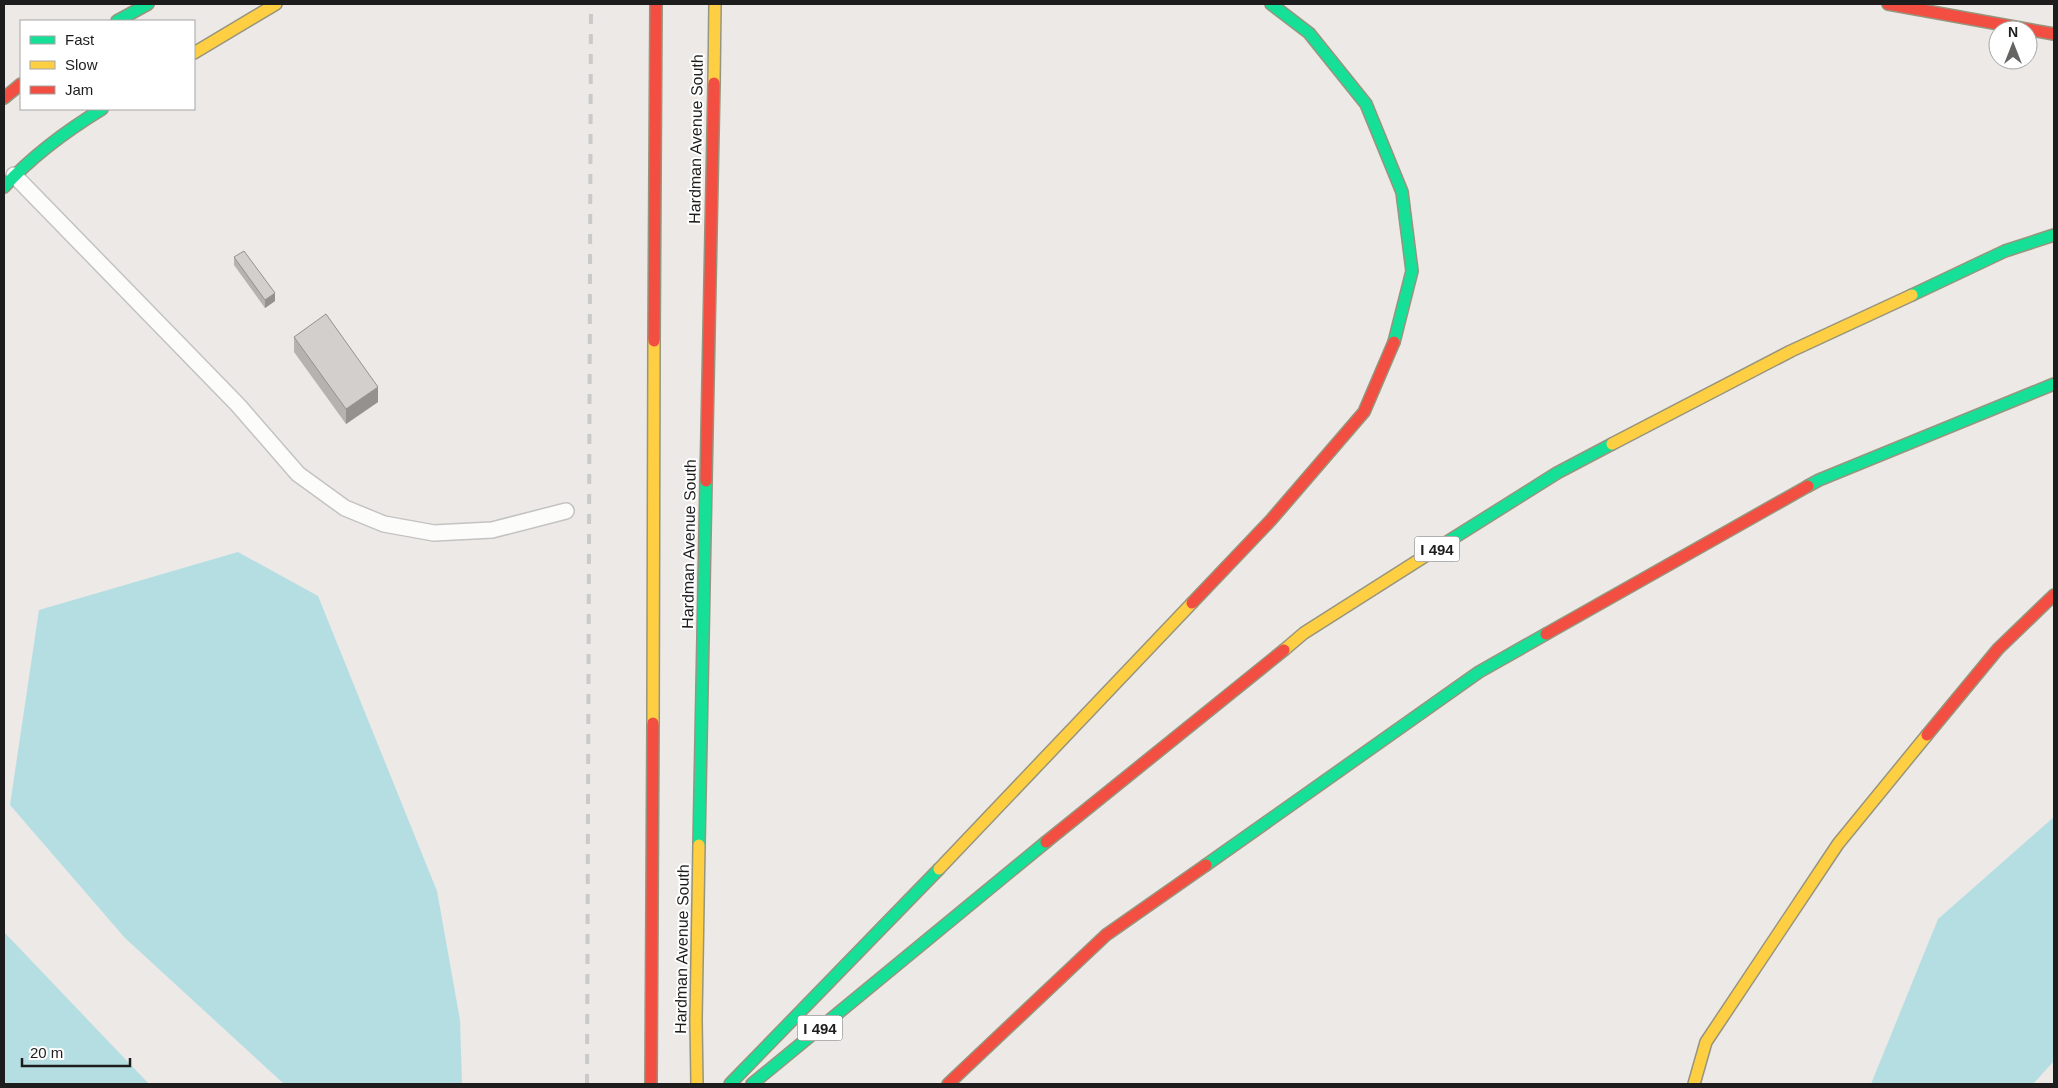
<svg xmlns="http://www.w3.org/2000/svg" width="2058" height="1088" font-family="Arial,sans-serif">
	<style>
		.water { fill: #b5dee3 }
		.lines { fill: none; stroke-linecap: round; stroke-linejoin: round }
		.lane-casing { stroke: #c4c3c2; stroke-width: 18 }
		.fast-casing { stroke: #97957d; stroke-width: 14 }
		.slow-casing { stroke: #97957d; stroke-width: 14 }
		.jam-casing { stroke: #97957d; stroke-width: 14 }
		.lane { stroke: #fcfcfb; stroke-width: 15 }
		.fast { stroke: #16e098; stroke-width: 11 }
		.slow { stroke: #ffcf43; stroke-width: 11 }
		.jam { stroke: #f24e42; stroke-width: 11 }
		.rail { stroke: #cacac9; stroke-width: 4; stroke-dasharray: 10 10; stroke-linecap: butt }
		.wall { fill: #b5b2af }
		.shaded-wall { fill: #94918f }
		.building { fill: #d3cfcc; stroke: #94918f }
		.labels { text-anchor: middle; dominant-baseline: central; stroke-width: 4; stroke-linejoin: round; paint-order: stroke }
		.shield { fill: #fff; stroke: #616161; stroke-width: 1 }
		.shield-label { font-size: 15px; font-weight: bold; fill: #1d1d1d }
		.street-label { font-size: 16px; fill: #1d1d1d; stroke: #fff }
	</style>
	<rect width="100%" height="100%" fill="#ece9e6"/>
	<path class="water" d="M238 552 318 596 437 891 460 1020 462 1084H284L125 938 10 805 39 610Z
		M2054 817V1061L2033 1084H1871L1938 919Z
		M4 932 149 1084H4Z"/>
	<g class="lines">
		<defs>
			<path id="lane" d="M14 175 238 405 298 474 345 508 384 524 434 533 492 530 566 511"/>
			<path id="fast" d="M1271 4 1309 33 1366 104 1402 192 1412 271 1394 342
				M117 21 148 4
				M4 187C33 155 66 131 102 109
				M1912 295 2005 251 2054 235
				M1808 486 1819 480 2054 384
				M1444 544 1557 473 1612 444
				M699 845 706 481
				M1206 865 1479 672 1546 634
				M730 1084 939 869
				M752 1084 1046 842"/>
			<path id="slow" d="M194 53 276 4
				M714 83 715 4
				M1612 444 1791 351 1912 295
				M1284 650 1304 633 1444 544
				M653 723 654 341
				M939 869 1192 603
				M697 1084 696 1020 699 845
				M1694 1084 1706 1042 1838 844 1927 735"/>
			<path id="jam" d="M1888 4 2054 34
				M4 98 21 84
				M654 341 656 4
				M706 481 714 83
				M1192 603 1271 520 1364 412 1394 342
				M1546 634 1808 486
				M1927 735 1998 649 2054 595
				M1046 842 1284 650
				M651 1084 653 723
				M948 1084 1106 935 1206 865"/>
		</defs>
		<use href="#lane" class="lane-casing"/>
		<use href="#fast" class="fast-casing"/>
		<use href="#slow" class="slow-casing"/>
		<use href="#jam" class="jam-casing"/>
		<use href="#lane" class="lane"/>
		<use href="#fast" class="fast"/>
		<use href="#slow" class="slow"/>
		<use href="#jam" class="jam"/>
		<path class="rail" d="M587 1084 591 4"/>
	</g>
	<path class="wall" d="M234 257 275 301 265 308 234 265Z
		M294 337 378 402 346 424 294 352Z"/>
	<path class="shaded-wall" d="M275 293V301L265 308V300Z
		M378 387V402L346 424V409Z"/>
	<path class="building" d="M244 251 275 293 265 300 234 257Z
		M326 314 378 387 346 409 294 337Z"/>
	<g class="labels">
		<g class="shield">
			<rect x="1414.5" y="536.5" width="45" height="25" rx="4"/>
			<rect x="797.5" y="1015.5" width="45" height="25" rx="4"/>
		</g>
		<g class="shield-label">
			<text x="1437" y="549">I 494</text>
			<text x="820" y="1028">I 494</text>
		</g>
		<g class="street-label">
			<text transform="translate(696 139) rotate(-89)">Hardman Avenue South</text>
			<text transform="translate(689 544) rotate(-89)">Hardman Avenue South</text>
			<text transform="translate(682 949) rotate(-89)">Hardman Avenue South</text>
		</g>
	</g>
	<rect width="2058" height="1088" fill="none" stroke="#1d1d1d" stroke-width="10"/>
	<rect x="20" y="20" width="175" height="90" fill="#ffffff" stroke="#a5a5a5"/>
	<rect x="30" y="36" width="25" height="8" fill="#16e098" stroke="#a5a5a5"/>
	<text x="65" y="45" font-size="15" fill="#1d1d1d">Fast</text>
	<rect x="30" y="61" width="25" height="8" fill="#ffcf43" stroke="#a5a5a5"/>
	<text x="65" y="70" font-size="15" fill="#1d1d1d">Slow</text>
	<rect x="30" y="86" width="25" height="8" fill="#f24e42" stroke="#a5a5a5"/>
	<text x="65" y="95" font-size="15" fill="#1d1d1d">Jam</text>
	<g transform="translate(2013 45)"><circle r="24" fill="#ffffff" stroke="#a5a5a5"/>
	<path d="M0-4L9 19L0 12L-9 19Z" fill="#656463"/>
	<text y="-8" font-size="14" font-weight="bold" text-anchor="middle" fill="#1d1d1d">N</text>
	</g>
	<path d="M22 1058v8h108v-8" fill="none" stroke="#1d1d1d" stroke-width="2.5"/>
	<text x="30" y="1058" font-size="15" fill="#1d1d1d" stroke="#ffffff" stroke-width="4" paint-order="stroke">20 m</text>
</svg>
